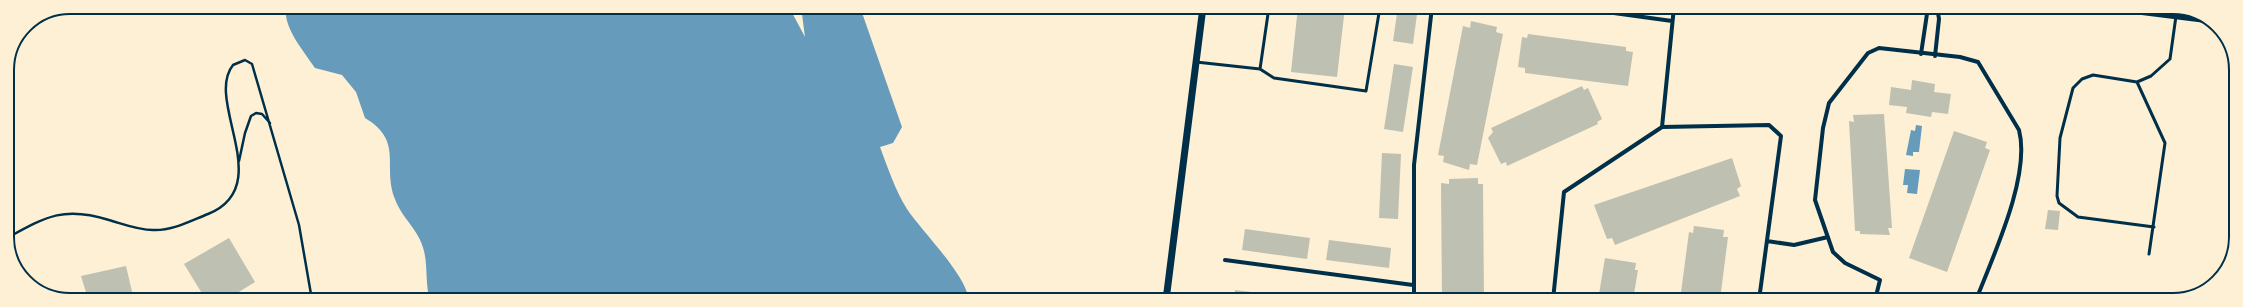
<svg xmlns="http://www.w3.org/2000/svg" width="2243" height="307" font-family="Karla,sans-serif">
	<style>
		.water { fill: #669bbc }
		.building { fill: #bec0b2 }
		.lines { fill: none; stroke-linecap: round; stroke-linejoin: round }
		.path { stroke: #003049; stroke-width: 2.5 }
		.service { stroke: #003049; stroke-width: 3 }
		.minor { stroke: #003049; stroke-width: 4 }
		.tertiary { stroke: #003049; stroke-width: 7 }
		.rim { fill: none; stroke: #003049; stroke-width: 2 }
	</style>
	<rect width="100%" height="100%" fill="#fdf0d5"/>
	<path class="water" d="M286 7H789L805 37 802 14 799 7H860L902 127 893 143 880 147C888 168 895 190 907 209 923 233 965 273 969 300H430C425 285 428 267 424 251 419 229 402 219 395 199 382 166 404 141 365 118L356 92 342 75 315 68C304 51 283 28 286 7Z
		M1916 125 1922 126 1919 152H1913V156L1906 155 1911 130 1915 131Z
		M1905 169 1920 170 1917 194 1907 193 1908 185H1903Z"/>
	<path class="building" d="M1298 7H1345L1337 77 1291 72Z
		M1398 7H1418L1413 44 1393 41Z
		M1471 21 1497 27 1496 32 1503 34 1477 165 1470 164 1469 170 1443 162 1444 156 1438 155 1463 26 1470 28Z
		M1528 34 1626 47V51L1633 52 1628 86 1525 73V68L1518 67 1522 37 1527 38Z
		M1394 64 1413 67 1403 132 1384 129Z
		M1912 80 1935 84 1934 92 1951 94 1948 114 1932 112 1931 117 1906 113 1907 107 1889 105 1891 87 1911 90Z
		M1582 86 1584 90 1588 88 1602 119 1597 122 1598 124 1507 166 1506 162 1501 164 1488 138 1493 132 1491 128Z
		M1884 114 1892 228H1888L1890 235 1860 234V231H1855L1849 121 1854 122 1853 115Z
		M1954 131 1987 142 1985 148 1990 150 1947 272 1909 258Z
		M1382 153 1401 154 1398 219 1379 218Z
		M1732 158 1741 186 1737 189 1740 196 1615 245 1612 238 1607 239 1594 205Z
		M1478 178V184H1483L1484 300H1442L1441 183 1449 184V179Z
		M2048 210 2060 211 2058 230 2045 229Z
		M1694 226 1724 230 1723 237H1728L1720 300H1680L1689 232 1693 233Z
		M1245 229 1310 238 1307 259 1242 250Z
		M229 238 255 282 226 300H206L184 264Z
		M1329 240 1391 248 1389 268 1326 260Z
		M1605 258 1636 263 1635 270H1638L1633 300H1598Z
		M126 266 134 300 88 299 81 276Z
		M1235 290 1310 299 1311 295 1345 300H1234Z
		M1806 297 1823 299V300H1806Z"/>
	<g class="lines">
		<path class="path" d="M239 161 245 133 251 116 256 113 262 114 270 123
			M9 237C47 216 65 206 109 220 123 224 138 230 153 230 172 231 190 221 208 214 277 186 204 101 233 65L245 60 252 64 299 225 312 300"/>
		<path class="service" d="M1269 7 1260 69 1274 78 1366 91 1380 7
			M1196 62 1260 69
			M2137 82 2093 75 2082 79 2073 88 2060 138 2057 196 2059 203 2078 217 2154 227
			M2149 254 2165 143 2137 82 2151 76 2170 59 2176 16"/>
		<path class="minor" d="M1570 7 1672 21
			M1921 54 1928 7
			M1935 56 1939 19 1937 7
			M1662 127 1674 7
			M1767 241 1794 245 1828 237
			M1225 260 1413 285
			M1414 300V165L1432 7
			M1553 300 1564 192 1662 127 1769 125 1781 136 1759 300
			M1875 300 1880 280 1845 263 1833 252 1815 200 1823 128 1829 103 1868 53 1879 48 1960 57 1978 62 2019 130C2031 176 1993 256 1976 300"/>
		<path class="tertiary" d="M2106 7 2210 20
			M1166 300 1203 7"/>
	</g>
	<path d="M0 0H2243V307H0ZM70 14H2173A56 56 0 0 1 2229 70V237A56 56 0 0 1 2173 293H70A56 56 0 0 1 14 237V70A56 56 0 0 1 70 14Z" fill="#fdf0d5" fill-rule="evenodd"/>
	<path class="rim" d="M70 14H2173A56 56 0 0 1 2229 70V237A56 56 0 0 1 2173 293H70A56 56 0 0 1 14 237V70A56 56 0 0 1 70 14Z"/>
</svg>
